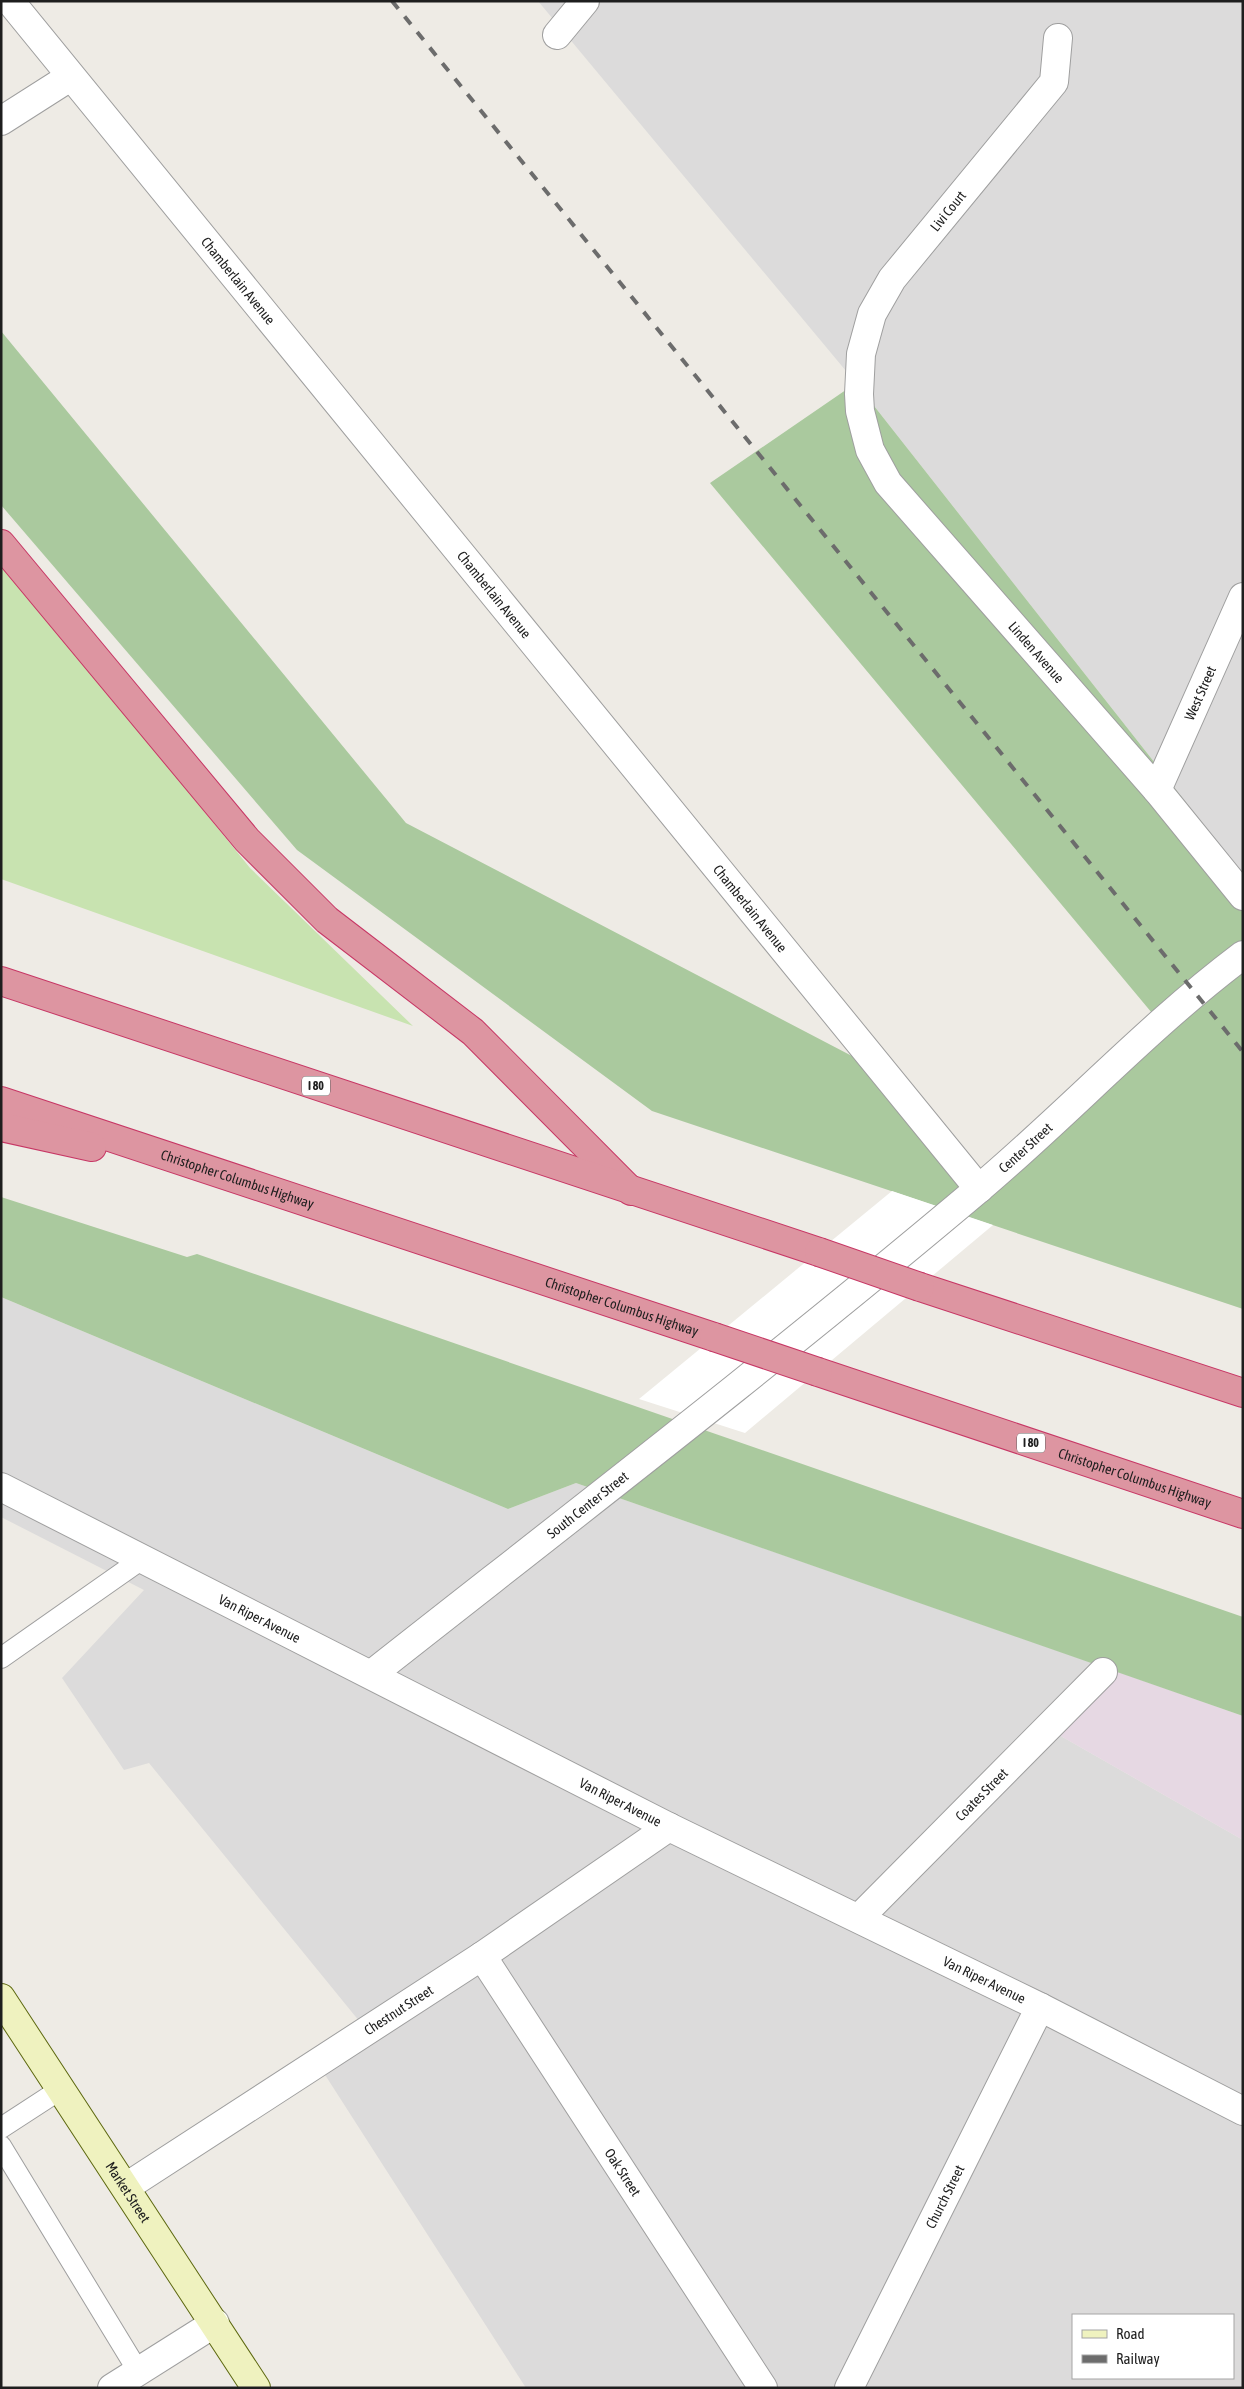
<svg xmlns="http://www.w3.org/2000/svg" width="1244" height="2389" font-family="'Asap Condensed',sans-serif">
	<style>
		.residential { fill: #dcdbdb; fill-rule: evenodd }
		.industrial { fill: #e6d8e3 }
		.grass { fill: #c8e3b0 }
		.forest { fill: #aac99e }
		.pier { fill: #fff }
		.lines { fill: none; stroke-linecap: round; stroke-linejoin: round }
		.service-casing { stroke: #9f9f9f; stroke-width: 22 }
		.minor-casing { stroke: #9f9f9f; stroke-width: 30 }
		.tertiary-casing { stroke: #9f9f9f; stroke-width: 30 }
		.secondary-casing { stroke: #5e6911; stroke-width: 30 }
		.motorway-casing { stroke: #c73765; stroke-width: 30 }
		.service { stroke: #fff; stroke-width: 20 }
		.minor { stroke: #fff; stroke-width: 28 }
		.tertiary { stroke: #fff; stroke-width: 28 }
		.secondary { stroke: #eff2bf; stroke-width: 28 }
		.motorway { stroke: #dd95a1; stroke-width: 28 }
		.rail { stroke: #6c6c6c; stroke-width: 4; stroke-dasharray: 10 10; stroke-linecap: butt }
		.motorway-bridge-casing { stroke: #c73765; stroke-width: 30; stroke-linecap: butt }
		.motorway-bridge { stroke: #dd95a1; stroke-width: 28 }
		.labels { text-anchor: middle; dominant-baseline: central; stroke-width: 5; stroke-linejoin: round; paint-order: stroke }
		.shield { fill: #fff; stroke: #626262; stroke-width: 1 }
		.shield-label { font-size: 12px; font-weight: bold; fill: #1e1e1e }
		.street-label { font-size: 14px; fill: #1e1e1e; stroke: #fff }
	</style>
	<rect width="100%" height="100%" fill="#eeebe5"/>
	<path class="residential" d="M538 1H1243V875L856 383Z
		M1 1297 508 1509 576 1483 1104 1667 1045 1727 1243 1840V2388H526L320 2067 373 2038 149 1763 124 1770 62 1678 144 1590 1 1517ZM1073 2315H1233V2378H1073Z"/>
	<path class="industrial" d="M1104 1667 1243 1716V1840L1045 1727Z"/>
	<path class="grass" d="M1 560 250 868 413 1026 1 879Z"/>
	<path class="forest" d="M1 331 406 823 873 1067 980 1185 1162 1025 710 483 856 383 1243 875V1309L652 1111 297 850 1 505Z
		M1 1197 187 1257 197 1254 1243 1617V1716L576 1483 508 1509 1 1297Z"/>
	<path class="pier" d="M892 1191 993 1225 745 1433 639 1399Z"/>
	<g class="lines">
		<defs>
			<path id="service" d="M1 1658 142 1559
				M1 2128 61 2089
				M1 2146 138 2371"/>
			<g id="minor">
				<path id="s1" d="M10 1 979 1189"/>
				<path d="M557 35 585 1"/>
				<path id="s2" d="M1058 38 1054 82 892 279 872 314 861 354 859 394 860 411 870 450 888 483 1157 790 1243 896"/>
				<path d="M1 121 70 77"/>
				<path id="s3" d="M1157 790 1243 597"/>
				<path id="s4" d="M372 1674C574 1515 778 1358 975 1192 1067 1115 1147 1027 1243 955"/>
				<path id="s5" d="M859 1918 1103 1672"/>
				<path id="s6" d="M482 1956 763 2388"/>
				<path id="s7" d="M126 2187 482 1956 669 1827"/>
				<path d="M112 2388 215 2323"/>
				<path id="s8" d="M849 2388 1040 2007"/>
			</g>
			<g id="tertiary">
				<path id="s9" d="M1 1487 669 1827 1040 2007 1243 2111"/>
			</g>
			<g id="secondary">
				<path id="s10" d="M1 1998 256 2388"/>
			</g>
			<g id="motorway">
				<path d="M1 544 247 840 327 920 473 1032 631 1191"/>
				<path d="M1 981 819 1252"/>
				<path id="s11" d="M1 1101 714 1337"/>
				<path d="M1 1127 92 1147"/>
				<path d="M920 1287 1243 1393"/>
				<path id="s12" d="M818 1372 1243 1514"/>
			</g>
		</defs>
		<use href="#service" class="service-casing"/>
		<use href="#minor" class="minor-casing"/>
		<use href="#tertiary" class="tertiary-casing"/>
		<use href="#secondary" class="secondary-casing"/>
		<use href="#motorway" class="motorway-casing"/>
		<use href="#service" class="service"/>
		<use href="#minor" class="minor"/>
		<use href="#tertiary" class="tertiary"/>
		<use href="#secondary" class="secondary"/>
		<use href="#motorway" class="motorway"/>
		<path class="rail" d="M392 1 1243 1052"/>
		<defs>
			<path id="motorway-bridge" d="M819 1252 920 1287
				M714 1337 818 1372"/>
		</defs>
		<use href="#motorway-bridge" class="motorway-bridge-casing"/>
		<use href="#motorway-bridge" class="motorway-bridge"/>
	</g>
	<g class="labels">
		<g class="shield">
			<rect x="302" y="1076.5" width="28" height="19" rx="4"/>
			<rect x="1017" y="1433.5" width="28" height="19" rx="4"/>
		</g>
		<g class="shield-label">
			<text x="316" y="1086">I 80</text>
			<text x="1031" y="1443">I 80</text>
		</g>
		<g class="street-label">
			<text transform="translate(948 211) rotate(-51)">Livi Court</text>
			<text stroke="none"><textPath href="#s1" startOffset="361">Chamberlain Avenue</textPath></text>
			<text stroke="none"><textPath href="#s1" startOffset="766">Chamberlain Avenue</textPath></text>
			<text stroke="none"><textPath href="#s2" startOffset="741">Linden Avenue</textPath></text>
			<text stroke="none"><textPath href="#s3" startOffset="106">West Street</textPath></text>
			<text stroke="none"><textPath href="#s1" startOffset="1171">Chamberlain Avenue</textPath></text>
			<text stroke="none"><textPath href="#s4" startOffset="839">Center Street</textPath></text>
			<text stroke="none"><textPath href="#s11" startOffset="249">Christopher Columbus Highway</textPath></text>
			<text stroke="none"><textPath href="#s11" startOffset="654">Christopher Columbus Highway</textPath></text>
			<text stroke="none"><textPath href="#s12" startOffset="334">Christopher Columbus Highway</textPath></text>
			<text stroke="none"><textPath href="#s4" startOffset="274">South Center Street</textPath></text>
			<text stroke="none"><textPath href="#s9" startOffset="290">Van Riper Avenue</textPath></text>
			<text stroke="none"><textPath href="#s5" startOffset="174">Coates Street</textPath></text>
			<text stroke="none"><textPath href="#s9" startOffset="695">Van Riper Avenue</textPath></text>
			<text stroke="none"><textPath href="#s9" startOffset="1100">Van Riper Avenue</textPath></text>
			<text stroke="none"><textPath href="#s7" startOffset="325">Chestnut Street</textPath></text>
			<text stroke="none"><textPath href="#s6" startOffset="258">Oak Street</textPath></text>
			<text stroke="none"><textPath href="#s10" startOffset="232">Market Street</textPath></text>
			<text stroke="none"><textPath href="#s8" startOffset="214">Church Street</textPath></text>
		</g>
	</g>
	<rect width="1244" height="2389" fill="none" stroke="#1e1e1e" stroke-width="5"/>
	<rect x="1072" y="2314" width="162" height="65" fill="#ffffff" stroke="#a5a5a5"/>
	<rect x="1082" y="2330" width="25" height="8" fill="#eff2bf" stroke="#a5a5a5"/>
	<text x="1116" y="2339" font-size="15" fill="#1e1e1e">Road</text>
	<rect x="1082" y="2355" width="25" height="8" fill="#6c6c6c" stroke="#a5a5a5"/>
	<text x="1116" y="2364" font-size="15" fill="#1e1e1e">Railway</text>
</svg>
